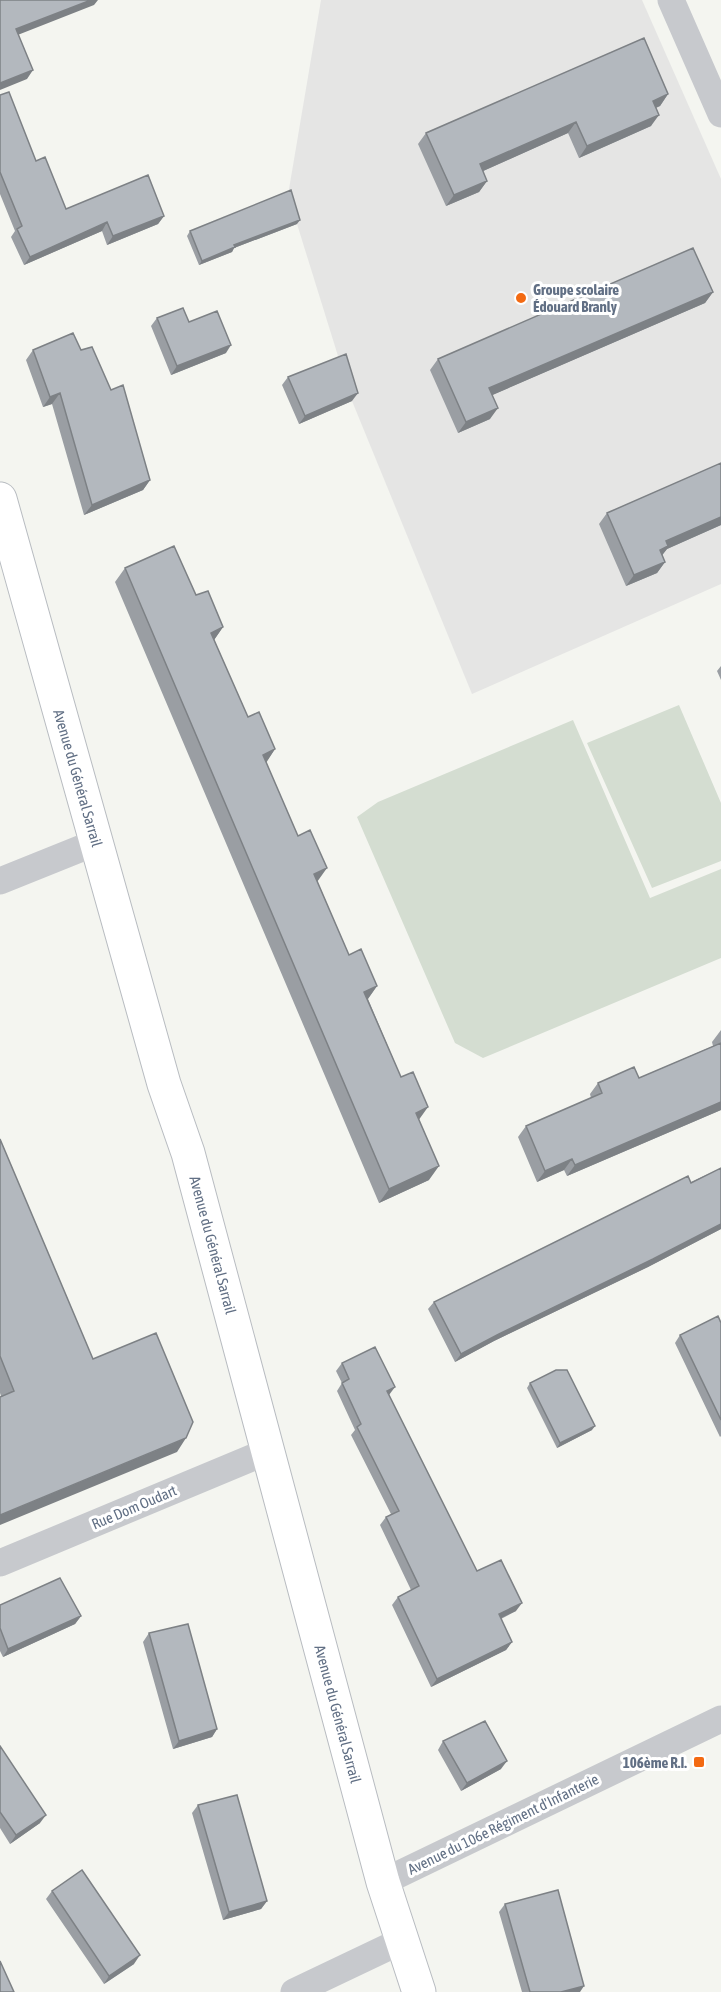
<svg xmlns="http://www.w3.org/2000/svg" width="721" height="1992" font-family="'Asap Condensed',sans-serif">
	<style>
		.built { fill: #e5e5e4 }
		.green { fill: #d4ddd1 }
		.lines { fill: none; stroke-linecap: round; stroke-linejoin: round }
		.secondary-casing { stroke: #b8bcc1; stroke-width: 35 }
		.minor { stroke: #c7c9cd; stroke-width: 27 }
		.secondary { stroke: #fff; stroke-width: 33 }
		.wall { fill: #9a9ea3 }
		.shaded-wall { fill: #7d8185 }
		.building { fill: #b3b8be; stroke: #7d8185; stroke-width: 1.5 }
		.poi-dot { fill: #f36a12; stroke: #fff; stroke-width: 2 }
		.labels { text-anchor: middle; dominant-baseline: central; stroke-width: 6; stroke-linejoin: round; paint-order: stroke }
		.poi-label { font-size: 15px; font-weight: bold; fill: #616f84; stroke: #fff; text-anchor: start }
		.street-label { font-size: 15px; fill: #616f84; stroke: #fff }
	</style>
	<rect width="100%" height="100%" fill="#f4f5f0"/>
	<path class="built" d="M321 0H642L721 179V584L472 694 352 401 288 195Z"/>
	<path class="green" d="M679 705 721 803V861L652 888 587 743Z
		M573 720 650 898 721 869V958L483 1058 455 1043 357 817 378 802Z"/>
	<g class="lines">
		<defs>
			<path id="secondary" d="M0 499 164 1084 188 1153 383 1882 419 1992"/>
		</defs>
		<use href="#secondary" class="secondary-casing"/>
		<path class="minor" d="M671 0 721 114
			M0 881 97 842
			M0 1563 268 1451
			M383 1882 721 1719
			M294 1992 401 1941"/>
		<use href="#secondary" class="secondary"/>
	</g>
	<path class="wall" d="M668 94 660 106 656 108 651 126 579 158 568 133 483 171 487 181 479 192 446 206 418 144 426 133Z
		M0 95 36 161 66 209 164 216 158 224 107 245 102 231 24 265 11 237 15 231 0 194Z
		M297 224 234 248 232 252 199 265 187 236 190 231Z
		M713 292 705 303 492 395 490 419 458 433 430 370 438 359Z
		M157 318 189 322 226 353 171 375 151 326Z
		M33 350H81L111 390 150 480 143 490 84 515 52 404 43 407 26 360Z
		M288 377 352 401 299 424 282 385Z
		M721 463V525L667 549 662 555 665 562 657 573 626 586 599 524 607 513Z
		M125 568 196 595 223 627 214 640 248 717 275 749 266 762 349 955 377 986 368 999 419 1120 429 1180 379 1203 115 582Z
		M721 666V680L717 671Z
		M721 1030V1110L567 1176 564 1170 537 1182 518 1137 526 1126 591 1098 590 1094 598 1083 639 1078 713 1046 712 1042Z
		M0 1139 93 1359 177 1452 1 1396 0 1393Z
		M721 1168V1229L648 1267 494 1341 455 1362 428 1309 434 1302Z
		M721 1323V1436L720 1437 675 1343 680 1335Z
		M342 1363 389 1395 477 1571 516 1611 501 1619 512 1642 506 1650 431 1687 392 1605 398 1597 411 1590 380 1525 386 1517 391 1514 351 1435 355 1430 337 1391 342 1383 336 1371Z
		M530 1383 592 1430 557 1448 527 1388Z
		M0 1605 81 1616 75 1624 3 1657 0 1651Z
		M149 1633 217 1729 212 1737 173 1749 143 1642Z
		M443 1741 501 1769 461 1791 438 1750Z
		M0 1746 40 1823 10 1844 0 1828Z
		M198 1805 267 1901 261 1909 223 1920 192 1813Z
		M52 1891 134 1964 104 1984 46 1899Z
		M505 1904 580 1992H522L499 1912Z"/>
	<path class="shaded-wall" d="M91 0H98L94 5 10 38 16 29Z
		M33 70 27 79 0 90V83Z
		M668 94 660 106 645 112 653 101Z
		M659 115 651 126 579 158 587 146Z
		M576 122 568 133 472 176 480 164Z
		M487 181 479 192 446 206 454 195Z
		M164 216 158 224 107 245 113 236Z
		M300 220 297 224 234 248 232 252 199 265 202 261 234 245Z
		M107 222 102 231 24 265 30 257Z
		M713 292 705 303 481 400 489 388Z
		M231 345 226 353 171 375 177 366Z
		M60 393 52 404 43 407 50 397Z
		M358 393 352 401 299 424 305 416Z
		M498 408 490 419 458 433 466 422Z
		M150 480 143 490 84 515 92 505Z
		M721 517V525L667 549 660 558 652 561 666 541Z
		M665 562 657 573 626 586 634 575Z
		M223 627 214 640 211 633Z
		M275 749 266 763 263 755Z
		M327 868 317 882 314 874Z
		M377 986 367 1000 364 992Z
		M721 1102V1110L567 1176 575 1165Z
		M428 1107 418 1121 416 1113Z
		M572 1159 564 1170 537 1182 545 1171Z
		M439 1166 429 1180 379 1203 389 1189Z
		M721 1224V1229L648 1267 494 1341 455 1362 461 1354 499 1334Z
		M395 1387 389 1395 381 1399 387 1391Z
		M595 1426 592 1430 557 1448 560 1443Z
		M186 1438 177 1452 0 1525V1515Z
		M522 1603 516 1611 493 1622 499 1614Z
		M81 1616 75 1624 3 1657 8 1649Z
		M512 1642 506 1650 431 1687 437 1679Z
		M217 1729 212 1737 173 1749 179 1741Z
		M507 1761 501 1769 461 1791 467 1783Z
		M46 1815 40 1823 10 1844 16 1835Z
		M267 1901 261 1909 223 1920 229 1912Z
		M140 1955 134 1964 104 1984 109 1976Z
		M584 1986 580 1992H561Z"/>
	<path class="building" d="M0 0H91L16 29 33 70 0 83Z
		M644 38 668 94 653 101 659 115 587 146 576 122 480 164 487 181 454 195 426 133Z
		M9 92 36 161 45 157 66 209 148 175 164 216 113 236 107 222 30 257 17 229 22 226 0 172V95Z
		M291 190 300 220 234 245 235 247 202 261 190 231Z
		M693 248 713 292 489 388 498 408 466 422 438 359Z
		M183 308 189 322 217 311 231 345 177 366 157 318Z
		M73 333 81 350 92 347 111 390 123 385 150 480 92 505 60 393 50 397 33 350Z
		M346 354 358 393 305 416 288 377Z
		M721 463V517L666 541 668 546 660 550 665 562 634 575 607 513Z
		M174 546 196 595 208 591 223 627 211 633 248 717 259 712 275 749 263 755 298 836 310 830 327 868 314 874 349 955 361 949 377 986 364 992 401 1077 413 1072 428 1107 416 1113 439 1166 389 1189 125 568Z
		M721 1043V1102L575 1165 572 1159 545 1171 526 1126 602 1093 598 1083 634 1067 639 1078Z
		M0 1139 93 1359 156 1333 193 1422 186 1438 0 1515V1397L14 1391 0 1356Z
		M721 1168V1224L653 1259 499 1334 461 1354 434 1302 688 1176 691 1183Z
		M718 1316 721 1323V1420L680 1335Z
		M375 1347 395 1387 387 1391 477 1571 501 1560 522 1603 499 1614 512 1642 437 1679 398 1597 419 1586 386 1517 399 1511 357 1427 361 1424 342 1383 349 1379 342 1363Z
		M556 1370H567L595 1426 560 1443 530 1383Z
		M60 1578 81 1616 8 1649 0 1628V1605Z
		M188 1624 217 1729 179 1741 149 1633Z
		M485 1721 507 1761 467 1783 443 1741Z
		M0 1746 46 1815 16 1835 0 1812Z
		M237 1795 267 1901 229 1912 198 1805Z
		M82 1870 140 1955 109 1976 52 1891Z
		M558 1890 584 1986 561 1992H530L505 1904Z
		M0 1961 14 1992H0Z"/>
	<g class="poi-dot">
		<circle cx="521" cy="298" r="6"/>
		<rect x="693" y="1756" width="12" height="12" rx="3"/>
	</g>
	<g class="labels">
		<g class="poi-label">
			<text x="533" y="289">Groupe scolaire<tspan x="533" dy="17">Édouard Branly</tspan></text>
			<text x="687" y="1762" text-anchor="end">106ème R.I.</text>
		</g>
		<g class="street-label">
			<text transform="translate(78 778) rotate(74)">Avenue du Général Sarrail</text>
			<text transform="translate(213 1245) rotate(75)">Avenue du Général Sarrail</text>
			<text transform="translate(134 1507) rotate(-23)">Rue Dom Oudart</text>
			<text transform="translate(338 1714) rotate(75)">Avenue du Général Sarrail</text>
			<text transform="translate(503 1824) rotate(-26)">Avenue du 106e Régiment d'Infanterie</text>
		</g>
	</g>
</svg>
